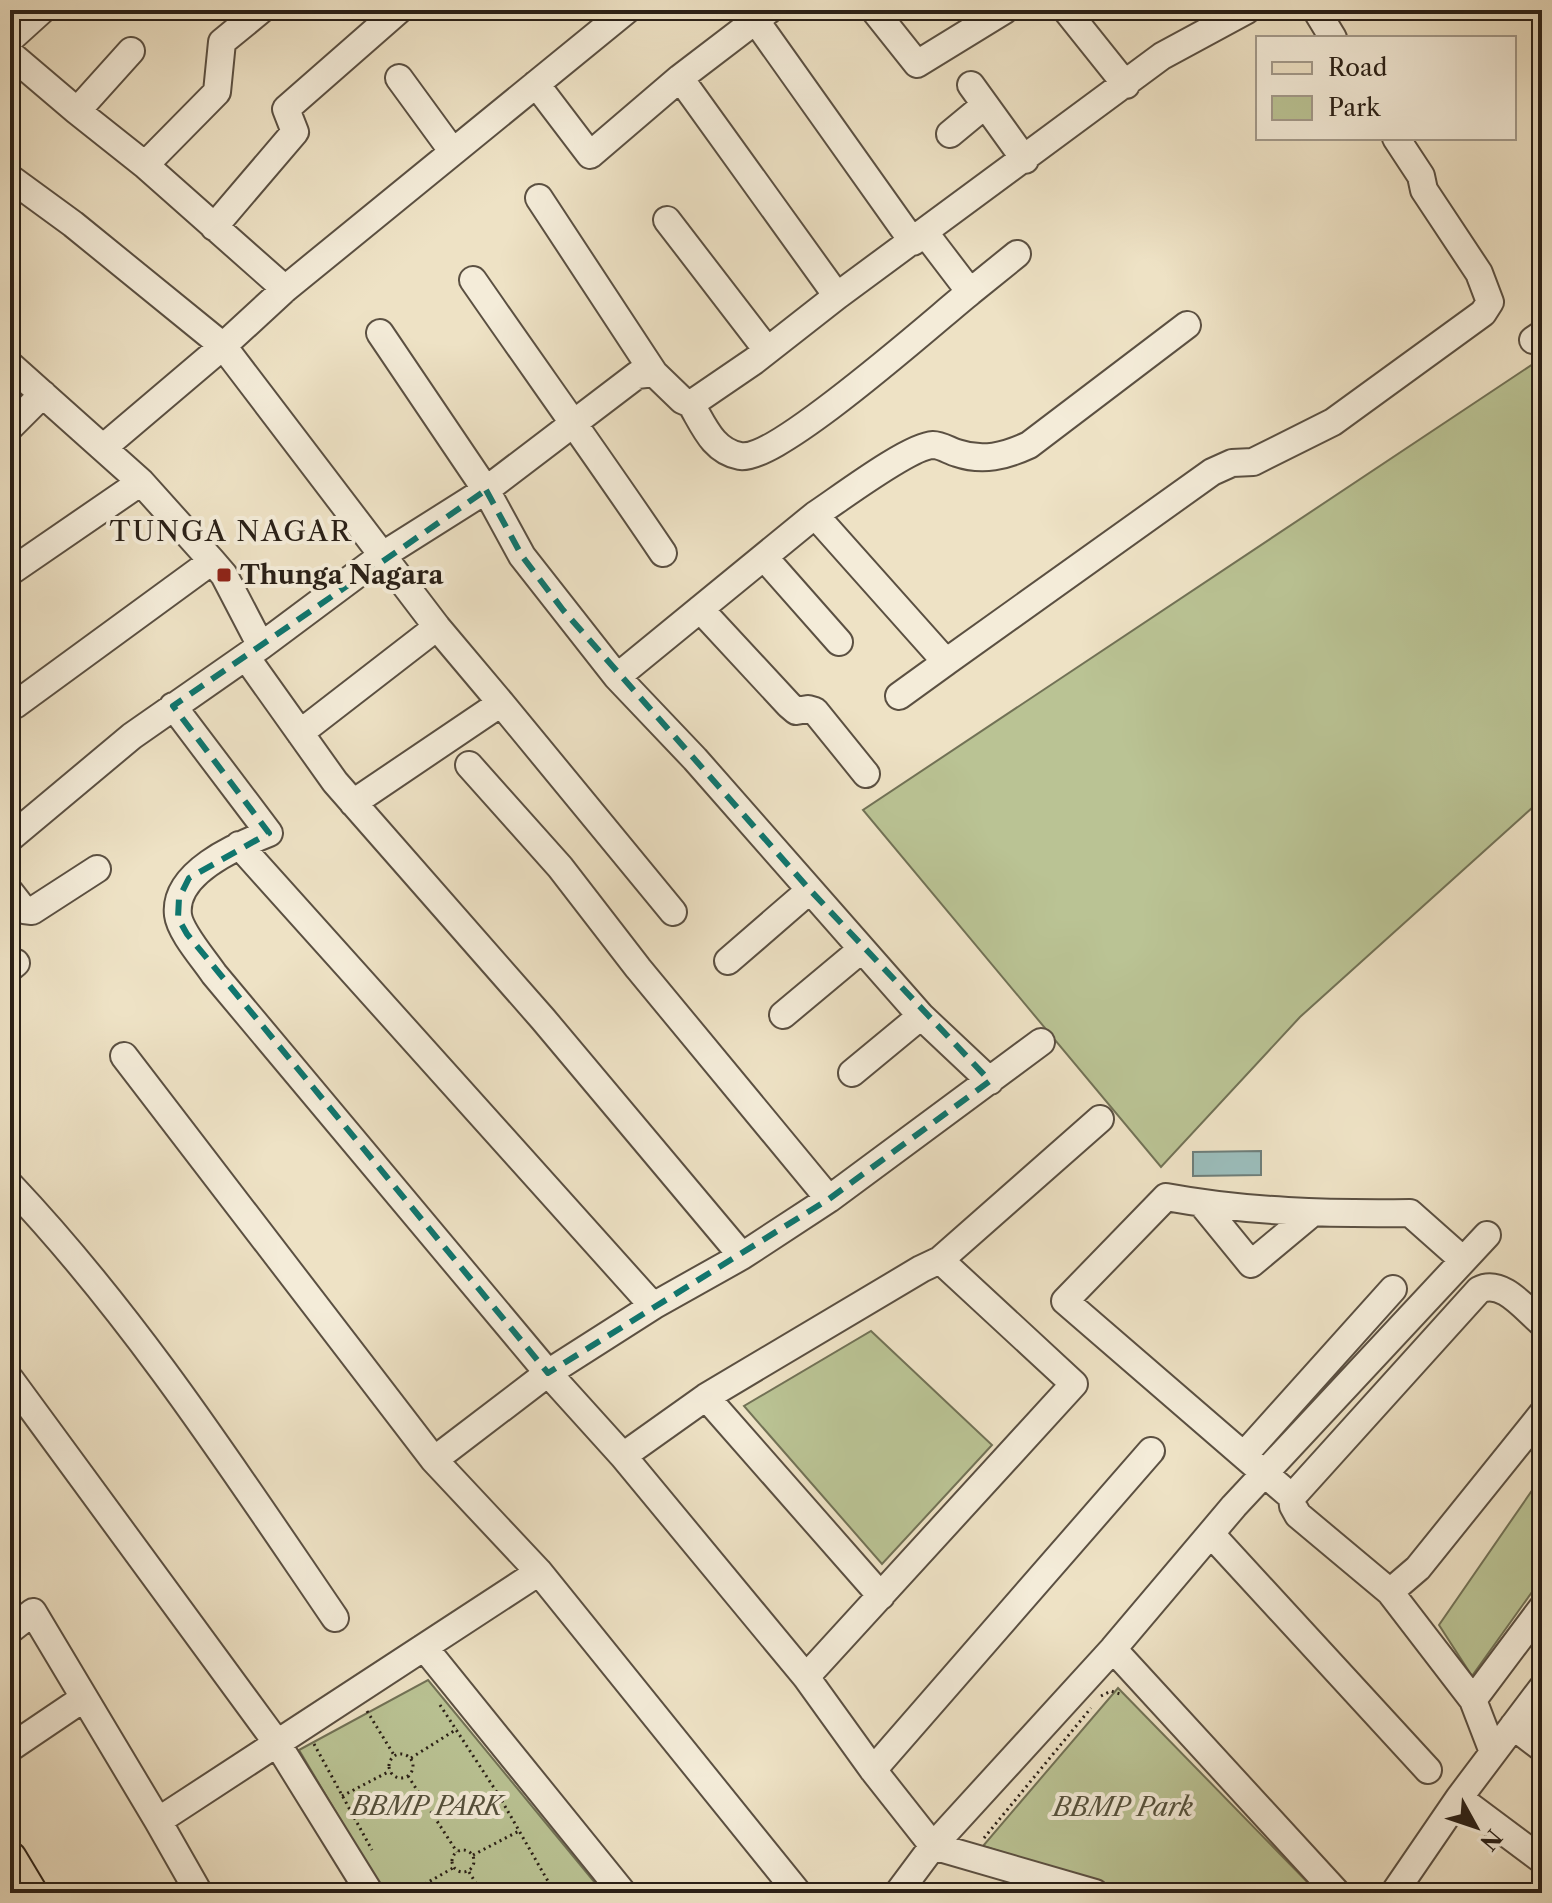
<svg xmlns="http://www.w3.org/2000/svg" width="1552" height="1903" font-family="'Libre Caslon Text',serif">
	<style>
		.green { fill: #bac394; stroke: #727256; stroke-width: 2 }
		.water { fill: #9bbdbb; stroke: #6e7e79; stroke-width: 2 }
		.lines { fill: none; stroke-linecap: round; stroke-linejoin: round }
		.minor-casing { stroke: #5b5042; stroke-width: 30 }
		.major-casing { stroke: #2a2017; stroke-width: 36 }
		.path { stroke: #2a2017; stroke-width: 3; stroke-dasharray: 2 4; stroke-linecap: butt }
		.minor { stroke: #f4ecd9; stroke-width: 26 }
		.major { stroke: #eee2c5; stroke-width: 32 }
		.marked { fill: none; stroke: #0f766e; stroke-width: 6; stroke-dasharray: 16 10; stroke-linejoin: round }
		.poi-dot { fill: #8f2418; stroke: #f4ecd9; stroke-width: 3 }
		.labels { text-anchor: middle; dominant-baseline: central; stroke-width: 8; stroke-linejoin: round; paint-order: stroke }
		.poi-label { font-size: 26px; font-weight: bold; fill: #2a2017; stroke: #f4ecd9; text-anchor: start }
		.park-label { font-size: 26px; font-style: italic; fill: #55513c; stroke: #f4ecd9 }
		.neighbourhood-label { font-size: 28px; letter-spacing: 2px; fill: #2a2017; stroke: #f4ecd9 }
	</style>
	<rect width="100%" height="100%" fill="#eee2c5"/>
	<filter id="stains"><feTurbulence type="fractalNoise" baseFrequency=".0025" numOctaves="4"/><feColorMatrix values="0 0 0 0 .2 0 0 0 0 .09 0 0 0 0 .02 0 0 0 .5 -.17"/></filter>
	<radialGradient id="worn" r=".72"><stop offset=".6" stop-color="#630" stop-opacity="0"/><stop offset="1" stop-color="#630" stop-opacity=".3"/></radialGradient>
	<path class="green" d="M1542 358V799L1300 1017 1161 1167 863 810Z
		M871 1331 992 1445 882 1564 744 1406Z
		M1542 1476V1578L1472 1676 1439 1625Z
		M428 1680 601 1890 593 1893H384L299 1750Z
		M1118 1688 1318 1893H1131L983 1846Z"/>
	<path class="water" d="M1261 1151V1175L1193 1176V1152Z"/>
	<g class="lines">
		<defs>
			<path id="minor" d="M261 10 222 42 217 92 145 165 285 289
				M769 10 680 78 837 296
				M874 10 917 64 1005 10
				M1066 10 1126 85
				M1316 10 1333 38
				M756 21 913 242
				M10 39 42 10
				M10 54 77 111 131 51
				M399 78 453 152
				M536 84 590 155 680 78
				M971 85 1025 160
				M77 111 145 165
				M950 134 985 105
				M10 178 73 224 223 346 437 627 501 703 353 803
				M539 198 654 373
				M667 220 767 350
				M214 227 295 132 286 109 399 10
				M473 280C536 371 601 461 663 553
				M970 292 1017 254
				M380 333 486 490 522 556 617 677 695 759 921 1016 990 1081
				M1533 340 1542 334
				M10 365 141 482 212 561 224 575 261 646
				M691 404C704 426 713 451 740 456 777 462 935 320 970 292L925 233
				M10 427 43 394
				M104 447 223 346 285 289 627 10
				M815 515C838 500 909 446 933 445 941 445 950 451 957 453 983 462 1005 456 1029 445L1187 325
				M764 557 839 642
				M10 572 141 482
				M700 609 789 705 796 711 808 709 815 711 866 774
				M246 657 335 782 543 1019 742 1256
				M617 677 815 515 946 662 1212 472 1232 463 1253 462 1333 422 1483 313 1490 302 1479 273 1424 190 1421 176 1396 138
				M899 696 946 662
				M501 703 673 912
				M15 705 212 561
				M173 706 269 833C236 846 173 873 178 915 180 932 204 959 214 974L548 1373 623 1456 806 1677 873 1770 933 1846 1095 1893
				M300 733 437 627
				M469 765 560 867 638 968 829 1199
				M10 838 132 736 261 646 383 555 486 490 637 375 654 373 682 400 691 404 754 361 837 296 1162 56 1247 10
				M239 845 653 1306
				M10 892 24 910 32 911 97 869
				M728 961 810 890
				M10 968 16 963
				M783 1015 862 949
				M124 1056 434 1460 539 1572 798 1893
				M852 1073 921 1016
				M10 1185C134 1316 234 1470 335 1618
				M1202 1204 1251 1264 1311 1214
				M1463 1260 1410 1213C1328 1214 1247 1212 1166 1197L1065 1301 1286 1492 1292 1497 1293 1506 1298 1515 1390 1592 1418 1568 1542 1414
				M10 1379 277 1743 370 1893
				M706 1397 881 1596
				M1244 1455 1393 1289
				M623 1456 706 1397 921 1269 940 1260 1100 1119
				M434 1460 548 1373 653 1306 742 1256 829 1199 1041 1042
				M1292 1497 1479 1290C1502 1278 1525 1309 1542 1323
				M1211 1534 1428 1770
				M1390 1592 1473 1700
				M10 1630 33 1612 158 1821 199 1893
				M424 1647 623 1893
				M1113 1649 1337 1893
				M806 1677 1074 1384 940 1260
				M1513 1726 1542 1748
				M10 1748 84 1698
				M1493 1752 1473 1700 1542 1608
				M873 1770 1151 1451
				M1459 1798 1542 1860
				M158 1821 539 1572
				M898 1893 933 1846 1113 1649 1234 1506 1487 1235
				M1394 1893 1459 1798 1542 1688"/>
			<path id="major" d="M10 1858 31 1893"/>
		</defs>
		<use href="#minor" class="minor-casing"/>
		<use href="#major" class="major-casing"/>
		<path class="path" d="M1101 1696 1111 1691 1123 1695
			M440 1705 498 1794 549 1883 538 1893
			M367 1711 394 1755
			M314 1744 372 1850
			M389 1766a12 12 0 1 1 24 0a12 12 0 1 1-24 0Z
			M411 1758 457 1729
			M408 1776 457 1852
			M342 1796 390 1771
			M984 1838 1091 1708
			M452 1861a11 11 0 1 1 22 0a11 11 0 1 1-22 0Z
			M473 1855 519 1831
			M469 1872 482 1893
			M409 1893 453 1868"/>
		<use href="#minor" class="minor"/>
		<use href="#major" class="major"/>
	</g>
	<path class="marked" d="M486 490 522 556 563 610 810 890 990 1081 829 1199 548 1373 187 934 178 918 179 898 189 878 269 833 173 706Z"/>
	<rect class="poi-dot" x="216" y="567" width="16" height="16" rx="4"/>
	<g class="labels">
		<g class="poi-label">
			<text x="240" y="575">Thunga Nagara</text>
		</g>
		<g class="park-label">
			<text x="427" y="1806">BBMP PARK</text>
			<text x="1123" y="1807">BBMP Park</text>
		</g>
		<g class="neighbourhood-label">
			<text x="231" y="531">TUNGA NAGAR</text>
		</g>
	</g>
	<rect width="1552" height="1903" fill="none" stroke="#eee2c5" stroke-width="40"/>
	<rect x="12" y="12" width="1528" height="1879" fill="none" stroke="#2a2017" stroke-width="4"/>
	<rect x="20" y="20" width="1512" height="1863" fill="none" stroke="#2a2017" stroke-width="2"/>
	<rect x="1256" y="36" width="260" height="104" fill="#f4ecd9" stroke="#a39a8b" stroke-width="2"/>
	<rect x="1272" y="62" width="40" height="12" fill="#eee2c5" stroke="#a39a8b" stroke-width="2"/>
	<text x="1328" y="76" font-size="24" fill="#2a2017">Road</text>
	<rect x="1272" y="96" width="40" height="24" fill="#bac394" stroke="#a39a8b" stroke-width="2"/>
	<text x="1328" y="116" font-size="24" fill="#2a2017">Park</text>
	<g transform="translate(1476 1827) rotate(130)" stroke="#f4ecd9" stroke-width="6" paint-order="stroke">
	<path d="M0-6L14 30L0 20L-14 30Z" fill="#2a2017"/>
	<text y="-12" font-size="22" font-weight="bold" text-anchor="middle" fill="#2a2017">N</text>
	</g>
	<rect width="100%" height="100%" filter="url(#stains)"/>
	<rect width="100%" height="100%" fill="url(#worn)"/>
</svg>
